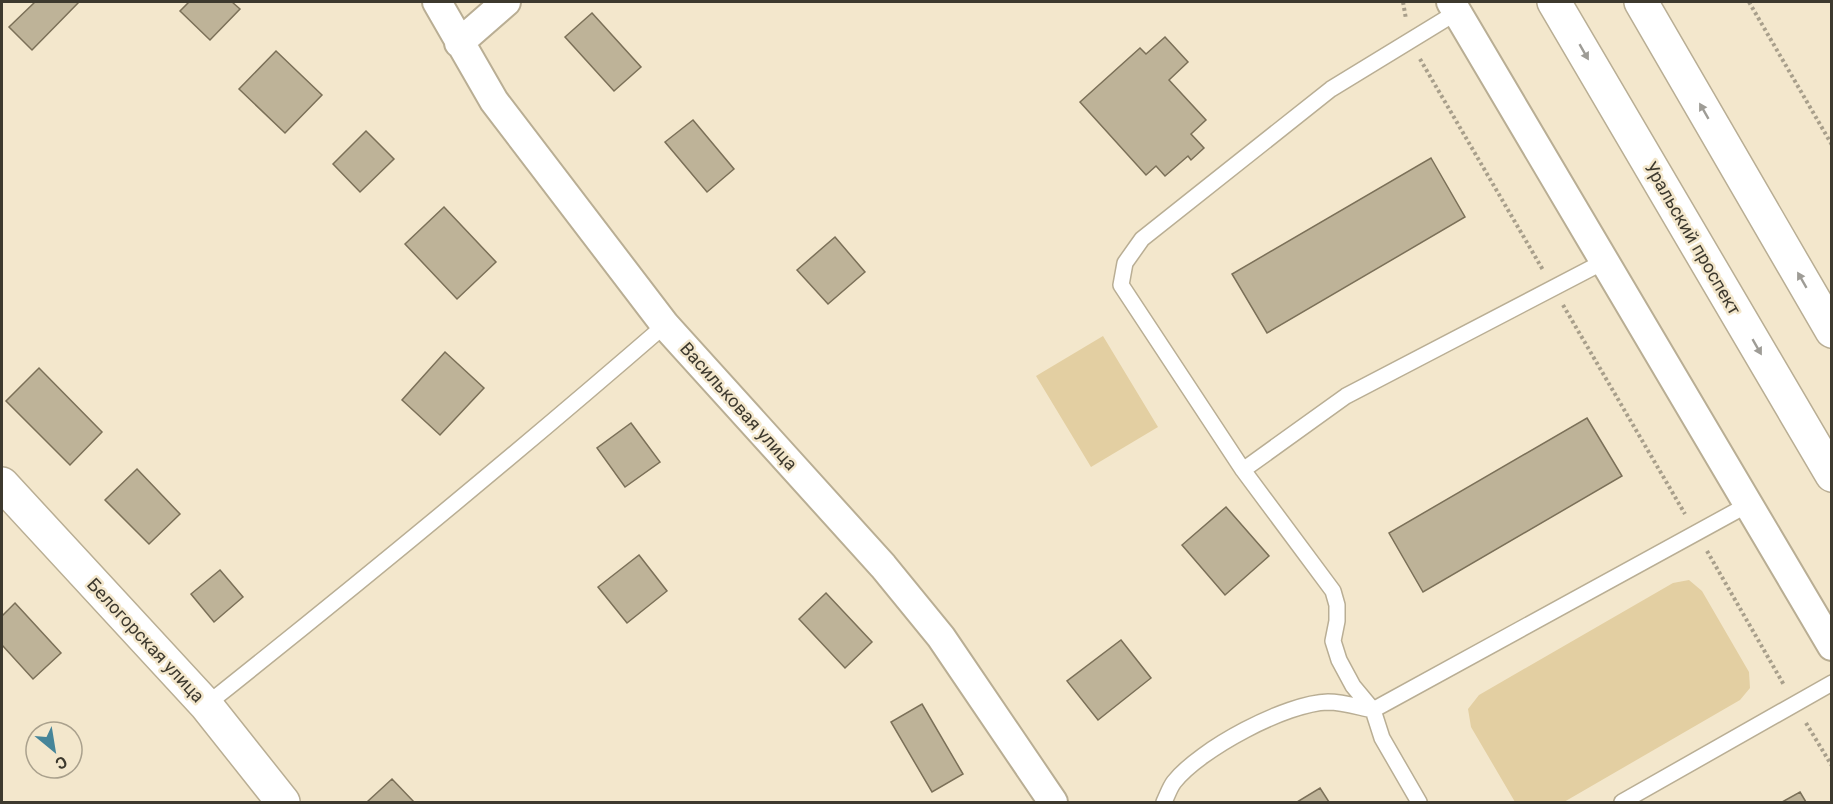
<svg xmlns="http://www.w3.org/2000/svg" width="1833" height="804" font-family="Roboto,sans-serif">
	<style>
		.green { fill: #e3cfa2 }
		.building { fill: #beb398; stroke: #7b7058; stroke-width: 1.5 }
		.lines { fill: none; stroke-linecap: round; stroke-linejoin: round }
		.service-casing { stroke: #b9ae94; stroke-width: 18 }
		.minor-casing { stroke: #b9ae94; stroke-width: 32 }
		.tertiary-casing { stroke: #b9ae94; stroke-width: 36 }
		.secondary-casing { stroke: #b9ae94; stroke-width: 36 }
		.path { stroke: #a89f8b; stroke-width: 4; stroke-dasharray: 3 3; stroke-linecap: butt }
		.service { stroke: #fff; stroke-width: 15 }
		.minor { stroke: #fff; stroke-width: 28 }
		.tertiary { stroke: #fff; stroke-width: 33 }
		.secondary { stroke: #fff; stroke-width: 33 }
		.oneway { fill: #9e9c96 }
		.labels { text-anchor: middle; dominant-baseline: central; stroke-width: 5; stroke-linejoin: round; paint-order: stroke }
		.street-label { font-size: 18px; fill: #3d392e; stroke: #f3e7cc }
	</style>
	<rect width="100%" height="100%" fill="#f3e7cc"/>
	<path class="green" d="M1103 336 1158 427 1091 467 1036 376Z
		M1689 580 1702 591 1749 672 1750 688 1740 700 1564 802H1515L1471 727 1468 709 1479 695 1673 583Z"/>
	<path class="building" d="M35 2H79L32 50 9 27Z
		M189 2H232L240 9 210 40 180 11Z
		M592 13 641 67 614 91 565 37Z
		M1165 37 1188 62 1169 80 1206 120 1191 134 1204 148 1191 160 1188 156 1165 176 1156 166 1146 175 1080 102 1140 48 1146 54Z
		M276 51 322 95 285 133 239 89Z
		M693 120 734 169 707 192 665 142Z
		M366 131 394 159 360 192 333 164Z
		M1431 158 1465 217 1267 333 1232 274Z
		M444 207 496 262 457 299 405 244Z
		M835 237 865 272 828 304 797 270Z
		M445 352 484 388 440 435 402 400Z
		M39 368 102 432 70 465 6 401Z
		M1587 418 1622 476 1423 592 1389 533Z
		M631 423 660 462 625 487 597 448Z
		M137 469 180 514 149 544 105 500Z
		M1226 507 1269 556 1225 595 1182 545Z
		M639 555 667 591 627 623 598 587Z
		M220 570 243 597 214 622 191 594Z
		M826 593 872 642 845 668 799 619Z
		M15 603 61 653 33 679 2 645V616Z
		M1121 640 1151 678 1098 720 1067 681Z
		M922 704 963 774 932 792 891 722Z
		M392 779 414 802H367Z
		M1320 788 1329 802H1297Z
		M1800 792 1806 802H1782Z"/>
	<g class="lines">
		<defs>
			<path id="service" d="M1243 470 1346 396 1605 261
				M206 705C362 581 515 455 665 325
				M1164 802C1167 796 1170 787 1174 782 1200 749 1286 703 1328 702 1343 702 1358 707 1373 710L1749 504
				M1419 802 1382 738 1373 710 1353 686 1339 660 1333 641 1337 621V605L1333 591 1243 470 1121 285 1125 263 1142 239 1331 89 1457 12
				M1622 802 1832 683"/>
			<path id="minor" d="M437 2 494 101 665 325 883 566 941 637 1053 802
				M1451 2 1832 646
				M459 43 506 2"/>
			<path id="tertiary" d="M2 484 206 705 283 802"/>
			<path id="secondary" d="M1554 2 1832 475
				M1641 2 1832 331"/>
		</defs>
		<use href="#service" class="service-casing"/>
		<use href="#minor" class="minor-casing"/>
		<use href="#tertiary" class="tertiary-casing"/>
		<use href="#secondary" class="secondary-casing"/>
		<path class="path" d="M1403 2 1406 19
			M1749 2 1832 145
			M1420 59 1543 270
			M1563 305 1685 514
			M1707 551 1784 685
			M1806 723 1832 766"/>
		<use href="#service" class="service"/>
		<use href="#minor" class="minor"/>
		<use href="#tertiary" class="tertiary"/>
		<use href="#secondary" class="secondary"/>
	</g>
	<defs><path id="oneway-solid" d="M-6-.8H1V-3.2L6.5 0L1 3.2V.8H-6Z" transform="scale(1.5)"/></defs>
	<g class="oneway">
		<use href="#oneway-solid" transform="translate(1584 52) rotate(60)"/>
		<use href="#oneway-solid" transform="translate(1704 111) rotate(-120)"/>
		<use href="#oneway-solid" transform="translate(1802 280) rotate(-120)"/>
		<use href="#oneway-solid" transform="translate(1757 347) rotate(60)"/>
	</g>
	<g class="labels">
		<g class="street-label">
			<text transform="translate(1693 238) rotate(60)">Уральский проспект</text>
			<text transform="translate(739 406) rotate(48)">Васильковая улица</text>
			<text transform="translate(146 640) rotate(47)">Белогорская улица</text>
		</g>
	</g>
	<rect width="1833" height="804" fill="none" stroke="#3d392e" stroke-width="6"/>
	<g transform="translate(54 750) rotate(150)"><circle r="28" fill="#f3e7cc" stroke="#aaa18d" stroke-width="1.5"/>
	<path d="M0-4.5L10 22L0 15L-10 22Z" fill="#468599"/>
	<text y="-9" font-size="16" font-weight="bold" text-anchor="middle" fill="#3d392e">С</text>
	</g>
</svg>
